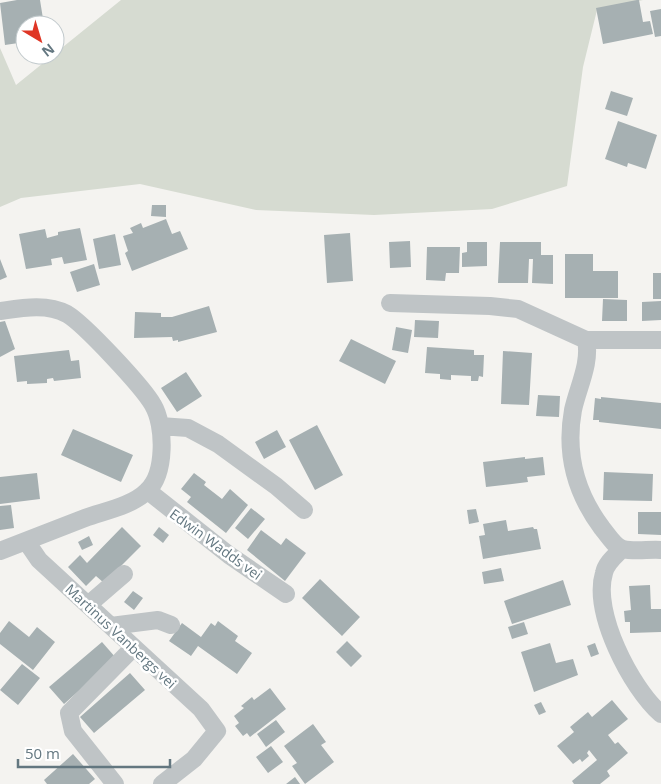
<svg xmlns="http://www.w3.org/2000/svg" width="661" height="784" font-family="'Open Sans',sans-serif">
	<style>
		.green { fill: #d6dbd1 }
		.building { fill: #a6b0b2 }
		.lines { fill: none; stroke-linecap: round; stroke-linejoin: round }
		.minor { stroke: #bfc4c6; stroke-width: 18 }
		.labels { text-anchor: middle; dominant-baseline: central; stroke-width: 5; stroke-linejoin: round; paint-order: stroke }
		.street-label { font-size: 14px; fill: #637780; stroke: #fff }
	</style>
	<rect width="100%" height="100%" fill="#f4f3f0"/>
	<path class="green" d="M121 0H643L597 10 583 67 567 186 492 209 374 215 256 210 140 184 21 198 0 207V48L16 85Z"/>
	<path class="building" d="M17 0H40L44 25H25V42L5 45 0 3Z
		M637 0H639L643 22 650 21 653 34 603 44 596 8Z
		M661 9V36L655 37 650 11Z
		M611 91 633 98 627 116 605 109Z
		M618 121 657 135 646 169 628 163 627 167 605 159Z
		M152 205H166V217L151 216Z
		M166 219 172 234 180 231 188 249 132 271 125 253 128 251 123 236 133 233 130 228 141 223 143 228Z
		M80 228 87 260 64 264 62 257 51 259 52 265 26 269 19 234 45 229 47 238 58 235V232Z
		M350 233 353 281 327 283 324 235Z
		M115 234 121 265 99 269 93 239Z
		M410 241 411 267 390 268 389 242Z
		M467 242H487V266L462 267V253L467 252Z
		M500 242H541V255H553V284L532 283 533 259H529L528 283H498Z
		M427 247H460L459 273H446L445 281 426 280Z
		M565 254H593V271H618V298H565Z
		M0 259 7 277 0 280Z
		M94 264 100 285 77 292 70 272Z
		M653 273H661V299H653Z
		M603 299 627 300V321H602Z
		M661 301V320L642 321V302Z
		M209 306 217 332 178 342V340L173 341 172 337 134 338 135 312 161 313V317H172Z
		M415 320 439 321 438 338 414 337Z
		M5 321 15 349 0 357V322Z
		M396 327 412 330 408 353 392 350Z
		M351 339 396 361 385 384 339 361Z
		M427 347 474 350V355H484L483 377 479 376 478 381H471V376L451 375V380L440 379V374L425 373Z
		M69 350 71 361 79 360 81 378 54 381 53 378 47 379V383L27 384V381L17 382 14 356Z
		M503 351 532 353 529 405 501 404Z
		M186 372 202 396 177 412 161 388Z
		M538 395 560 396 559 417 536 416Z
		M601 397 661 403V429L599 422V420H593L595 398 601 399Z
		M317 425 343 475 315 490 289 440Z
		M73 429 133 455 121 482 61 455Z
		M277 430 286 447 264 459 255 442Z
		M525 457V459L543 457 545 475 527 477 528 482 486 487 483 462Z
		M604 472 653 474 652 501 603 500Z
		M37 473 40 499 0 504V477Z
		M194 473 206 482 204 485 222 499 230 489 248 505 226 533 187 502 191 497 181 489Z
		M11 505 14 528 0 530V506Z
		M251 508 265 519 248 539 235 528Z
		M476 509 479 522 469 524 467 510Z
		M638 512H661V535L638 534Z
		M506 520 508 531 533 527 534 529H537L541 549 483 559 479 536 485 535 483 524Z
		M122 527 141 546 104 583 96 576 86 586 68 567 80 555 87 563Z
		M159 527 169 535 163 543 153 535Z
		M261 530 281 545 286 538 306 553 285 581 247 550Z
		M89 536 93 545 82 550 78 542Z
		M501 568 504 581 484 584 482 572Z
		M320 579 360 617 342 636 302 598Z
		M563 580 571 605 512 624 504 601Z
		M650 585 651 609H661V632L630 633V622H625L624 611 631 610 629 586Z
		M133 591 143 598 134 610 124 602Z
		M9 621 29 637 37 627 55 642 33 670 0 644V633Z
		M218 621 238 636 235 641 252 653 237 674 198 646 191 656 169 641 182 623 201 637 211 623 215 626Z
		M524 622 528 634 512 639 508 627Z
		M347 641 362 656 351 667 336 652Z
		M102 642 116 658 64 704 49 687Z
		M550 643 556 663 573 659 578 675 534 692 521 652Z
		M595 643 599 654 591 657 587 646Z
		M22 664 40 678 18 705 0 690Z
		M130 673 145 690 94 733 80 717Z
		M270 688 286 709 250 737 247 733 243 736 235 726 239 723 234 716 244 708 241 706 252 697 254 700Z
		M612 700 628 719 608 735 615 744 618 742 628 753 607 771 610 776 600 784H574L572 781 597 760 589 750 587 753 589 756 582 762 580 759 573 764 557 746 574 732 570 727 588 712 592 717Z
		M541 702 546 712 539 715 534 705Z
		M276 720 285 732 266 747 257 734Z
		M313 724 326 742 321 745 334 762 305 784 292 766 297 763 284 746Z
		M271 746 283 762 268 773 256 757Z
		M73 754 95 779 89 784H47L44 780Z
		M295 777 300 784H286Z"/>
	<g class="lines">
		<path class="minor" d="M390 303 490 306 518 309 586 340H661
			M0 311C21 308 47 303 67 314 84 324 143 387 153 405 165 425 166 474 147 491 132 506 104 511 85 518 57 529 28 540 0 551
			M586 340C591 363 578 387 573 410 565 454 575 492 602 528 607 534 615 547 623 549 634 552 650 549 661 550
			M160 426 188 428 218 444 276 486 304 510
			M148 491 229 555 286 594
			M26 541 39 560 201 709 217 731 194 759 162 784
			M622 549C615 556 606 563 604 573 592 612 631 688 661 714
			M88 605 124 574
			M111 626 158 620 171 625
			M115 784 73 731 69 713 133 648"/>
	</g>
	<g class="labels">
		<g class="street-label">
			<text transform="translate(216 544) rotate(36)">Edwin Wadds vei</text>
			<text transform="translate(121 636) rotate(43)">Martinus Vanbergs vei</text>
		</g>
	</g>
	<g transform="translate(40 40) rotate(142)"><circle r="24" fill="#ffffff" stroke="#c1c9cc"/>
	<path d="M0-4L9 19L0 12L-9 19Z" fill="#df3625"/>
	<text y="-8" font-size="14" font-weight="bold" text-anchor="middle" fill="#637780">N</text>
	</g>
	<path d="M18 759v8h152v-8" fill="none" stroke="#637780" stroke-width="2.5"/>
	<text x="25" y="759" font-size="15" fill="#637780" stroke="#ffffff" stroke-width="4" paint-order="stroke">50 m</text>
</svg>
